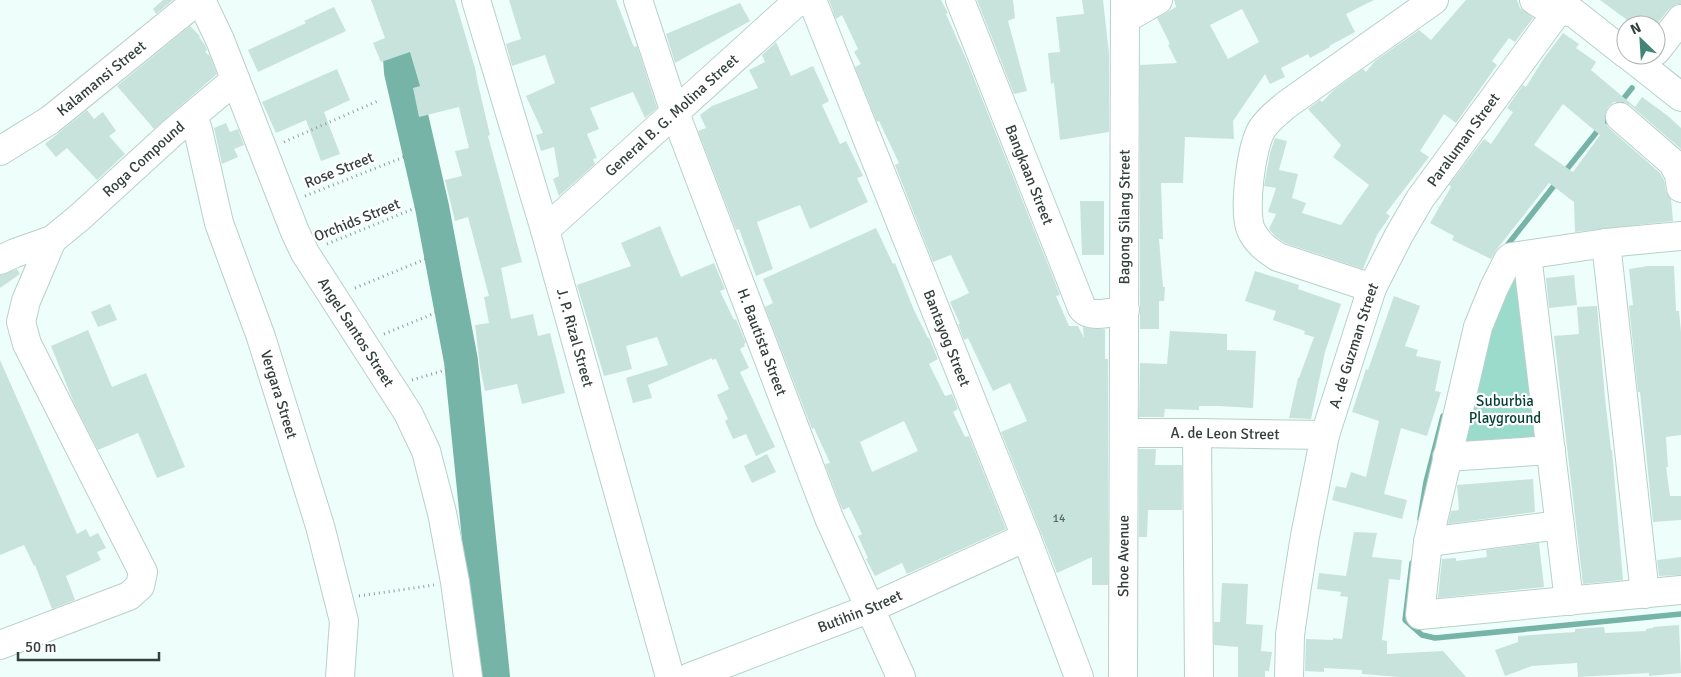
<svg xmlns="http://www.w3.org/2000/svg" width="1681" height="677" font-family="Signika,sans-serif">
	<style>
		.green { fill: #9bdbcb }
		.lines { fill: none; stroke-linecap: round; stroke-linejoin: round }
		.stream { stroke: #75b4a6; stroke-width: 5.5 }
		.river { stroke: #75b4a6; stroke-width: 34 }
		.building { fill: #c8e3dc; fill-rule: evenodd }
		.minor-casing { stroke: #b7d1ca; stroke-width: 30 }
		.major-casing { stroke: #b7d1ca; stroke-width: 30 }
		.path { stroke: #909d9a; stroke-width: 3; stroke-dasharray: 1 4; stroke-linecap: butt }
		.minor { stroke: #fff; stroke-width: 28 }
		.major { stroke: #fff; stroke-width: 28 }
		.labels { text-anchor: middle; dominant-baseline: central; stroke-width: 4.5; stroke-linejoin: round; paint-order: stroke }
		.number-label { font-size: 12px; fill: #5a6865 }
		.street-label { font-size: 15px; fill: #353f3d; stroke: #fff }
		.park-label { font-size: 15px; fill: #023f35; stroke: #fff }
	</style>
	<rect width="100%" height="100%" fill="#eefefa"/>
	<path class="green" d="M1519 261 1546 445 1456 450 1492 308Z"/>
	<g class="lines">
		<path class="stream" d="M1563 174 1632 88
			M1505 249 1509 243 1557 182
			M1420 519 1426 482 1443 416
			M1412 563 1405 620 1422 635 1435 638 1681 614"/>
		<path class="river" d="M400 58 401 72 432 207 461 361 493 677"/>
	</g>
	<path class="building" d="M163 0H173L156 14 153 9Z
		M371 0H455L475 68 478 84 490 135 488 136 522 262 501 268 511 319 533 314 538 336 550 333 565 393 522 404 517 384 485 391 480 367 475 325 489 323 484 297 489 296 468 217 455 221 445 180 462 176 455 151 469 148 459 107 419 117 413 88 420 86 410 52 381 62 373 43 385 38Z
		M509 0H616L633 45 635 47 637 46 657 108 645 118 633 92 590 108 599 129 587 134 597 158 593 159 595 164 559 196 553 179 559 176 554 147 541 151 536 135 543 133 526 96 555 83 545 55 512 66 506 44 521 39Z
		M829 0H941L948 13 946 14 967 61 1060 295 1056 296 1069 326H1078L1084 338 1083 327 1094 329H1105V359H1108V585H1092V557L1057 573 1001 432 1027 421 1010 383 993 391 968 338 964 340 958 324H960L950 302 969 293 951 255 933 262 895 165 899 163 879 121 877 122 855 67 861 64 854 52 858 49 842 15 836 19Z
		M977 0H1013L1015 18 1008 21 1027 91 1014 94Z
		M1082 0H1103L1109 54V132L1060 140 1054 83 1051 84 1048 53 1060 52 1056 17 1084 14Z
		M1174 0H1374L1346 14 1355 32 1329 46 1330 47 1310 58 1308 54 1281 68 1285 77 1270 84 1265 74 1233 121 1234 139 1185 137 1183 183H1161L1163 239H1159L1163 287H1165L1164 301H1159V329H1140V65L1177 63 1168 45 1170 44 1157 18 1176 7ZM1242 9 1259 42 1228 59 1210 25Z
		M1466 0H1517L1520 8 1533 18 1515 42 1509 38 1492 61 1497 65 1456 123 1444 114 1420 151 1429 157 1386 213 1390 216 1377 235 1363 269 1285 243 1276 237 1269 229 1276 214 1268 212 1276 188 1264 186 1270 153 1275 138 1287 141 1279 170 1298 174 1292 198 1306 203 1302 213 1341 225 1369 185 1333 157 1341 145 1308 109 1320 100 1322 102 1334 90 1363 69 1366 72 1375 61 1419 30 1431 40Z
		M1600 0H1681V4L1675 5 1669 9 1656 25H1634Z
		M740 3 750 21 675 63 666 34Z
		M334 7 346 31 258 72 248 50 306 23 304 21Z
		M190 26 200 36 199 37 205 45 207 50 205 52 210 56 217 74 154 129 117 86Z
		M1563 33 1579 44 1576 48 1596 62 1591 70 1635 107 1642 97 1668 116 1681 128V149L1630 105 1623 102H1614L1608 107 1605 115V123L1610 129 1660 173 1664 180 1666 191 1671 199 1673 221 1575 232 1574 202 1549 183 1497 249 1491 259 1452 240 1454 236 1430 223 1451 187 1449 185 1484 139 1491 144 1513 112 1507 108 1523 85 1526 87 1544 58ZM1563 104 1600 135 1573 172 1534 145Z
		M776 42 791 76 813 66 829 101 822 105 840 144 846 141 863 176 857 178 868 202 810 229 800 205 757 222 773 269 756 276 739 229 736 230 698 131 706 128 700 115 712 106 758 88 749 70 765 62 762 55Z
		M337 69 350 100 324 112 340 154 321 161 306 120 276 133 262 102Z
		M87 110 94 119 103 112 116 131 109 136 125 154 97 180 67 148 56 157 45 144Z
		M226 123 230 132 238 129 244 145 234 149 238 157 222 164 214 128Z
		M1080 201H1104V255H1082Z
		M660 226 681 277 714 263 725 289 720 291 734 320 736 319 746 343 744 344 745 346 740 349 749 368 740 372 775 447 756 456 746 434 733 439 725 421 728 419 717 395 729 389 716 359 712 360V358L648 385 652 398 633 403 626 378 668 365 657 337 626 346 632 369 604 376 577 285 631 266 621 243Z
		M876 228 893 264 895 263 914 310 928 338H929L938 359 929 364 945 396 952 394 958 409 953 412 965 437 969 436 1006 529 907 574 902 563 875 576 866 559 868 558 858 536 862 534 849 507 843 510 840 504 825 464 830 463 814 428 812 429 765 307 773 303 763 279ZM904 421 918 451 872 472 860 442Z
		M1648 266H1674L1676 311H1679L1681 332V435L1666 437 1668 467H1666L1670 496H1681V520L1653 522 1640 392H1638L1629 306 1633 305 1629 269Z
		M17 269 20 274 0 288V275Z
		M1255 271 1299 285 1298 289 1341 304 1325 352 1311 419 1289 418 1298 378H1299L1314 337 1304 334 1305 331 1273 320 1276 311 1245 301Z
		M1574 275 1577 305 1549 308 1546 278Z
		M1394 296 1420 306 1405 346 1418 350 1416 356 1441 361 1435 391 1441 392 1427 436 1401 428 1384 494 1407 500 1402 519 1332 500 1336 486 1346 488 1351 472 1366 477 1379 421 1352 412 1366 369 1368 370Z
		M110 304 117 320 98 327 91 312Z
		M1597 306 1605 398 1611 450H1612L1623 580 1583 584 1554 336 1579 334 1577 307Z
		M88 330 112 387 146 373 185 467 157 478 138 433 98 450 74 403 51 346Z
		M1170 331 1227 334V350L1256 351 1253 408 1218 406H1199V410L1165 409 1164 417H1139L1140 363 1167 364Z
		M0 360 77 534 86 529 90 537 98 533 106 548 97 552 101 560 66 576 75 600 52 609 35 565 34 566 24 545 0 555Z
		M1139 449H1156L1155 465H1182V510H1148L1147 537H1139Z
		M767 454 776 472 752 483 744 466Z
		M1533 479 1535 512 1448 524 1451 511 1459 510 1457 485Z
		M1354 532 1377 533 1372 557 1402 560 1400 580 1389 579 1382 640 1387 641V654L1443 651 1466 677H1399L1362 674V670L1324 668V672L1305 671 1306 639 1333 640V638L1342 639 1348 597 1340 596 1341 592 1317 589 1319 573 1346 576Z
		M1539 543 1544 587 1438 598 1442 559 1456 558V561L1487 557 1486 550Z
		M1681 557V575L1659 576 1657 560Z
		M1222 583 1248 584 1246 624 1263 625 1261 651 1272 652 1269 671H1265V677H1238V647L1214 645V622H1220Z
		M1679 625 1681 673 1649 676V673L1578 677 1577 663 1532 666 1505 676 1495 650 1518 642V636L1575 632V629L1604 627 1605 633 1646 631V629L1653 628V627Z"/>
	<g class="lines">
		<defs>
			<g id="minor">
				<path id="s1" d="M201 0 220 40 295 232 305 253 408 413 426 451 442 513 455 582 468 677"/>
				<path id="s2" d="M638 0 675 113 829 518 901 677"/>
				<path id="s3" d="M812 0 1026 537 1079 677"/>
				<path id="s4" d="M960 0 1082 308C1090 319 1112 312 1125 310"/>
				<path d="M1534 0 1545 7 1574 13 1626 54"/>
				<path d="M1125 19 1158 0"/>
				<path d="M1656 51 1681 19"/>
				<path d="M1628 55 1681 97"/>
				<path id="s5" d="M193 116 198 130 219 223 261 337 320 526 344 621 340 677"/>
				<path d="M1620 117 1673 163 1679 175 1681 188"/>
				<path id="s6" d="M0 151 50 120 198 0"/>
				<path id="s7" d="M545 230 799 0"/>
				<path d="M1681 236 1606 243 1511 257 1508 260 1494 288 1478 327 1428 542 1420 615 1681 590"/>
				<path d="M1606 243 1645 594"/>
				<path d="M1527 255 1569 601"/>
				<path id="s8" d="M0 260 15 253 52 240 80 217 172 133 235 80"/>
				<path d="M1372 288 1278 257C1267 250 1257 243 1251 230 1243 212 1251 146 1262 129 1268 119 1278 112 1286 105L1434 0"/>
				<path id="s9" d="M1125 433H1197L1325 435"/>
				<path d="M1197 433 1199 677"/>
				<path d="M1447 457 1551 450"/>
				<path d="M1428 542 1560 525"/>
				<path d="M0 645 129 596 140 586 143 572 27 344 21 322 26 301 52 240"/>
				<path id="s10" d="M690 677 871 608 1026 537"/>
				<path id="s11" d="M1123 677 1125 0"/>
				<path id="s12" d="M1289 677 1290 635 1297 586 1305 536 1325 435 1372 288 1399 235 1420 199 1566 0"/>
			</g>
			<g id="major">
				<path id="s13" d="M476 0 545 230 670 677"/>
			</g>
		</defs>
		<use href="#minor" class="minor-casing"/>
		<use href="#major" class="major-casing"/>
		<path class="path" d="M284 142 380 100
			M305 196 404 157
			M327 244 418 207
			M355 288 428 258
			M384 334 440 311
			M412 380 449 369
			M359 596 434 585"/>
		<use href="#minor" class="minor"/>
		<use href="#major" class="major"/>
	</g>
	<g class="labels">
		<g class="number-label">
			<text x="1059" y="518">14</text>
		</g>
		<g class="street-label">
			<text stroke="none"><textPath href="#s6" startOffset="125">Kalamansi Street</textPath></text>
			<text stroke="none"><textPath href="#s7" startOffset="171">General B. G. Molina Street</textPath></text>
			<text stroke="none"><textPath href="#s12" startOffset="574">Paraluman Street</textPath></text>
			<text stroke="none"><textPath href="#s8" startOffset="178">Roga Compound</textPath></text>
			<text transform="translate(339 170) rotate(-22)">Rose Street</text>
			<text stroke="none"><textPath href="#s4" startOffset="188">Bangkaan Street</textPath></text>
			<text stroke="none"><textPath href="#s11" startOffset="460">Bagong Silang Street</textPath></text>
			<text transform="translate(357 220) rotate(-22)">Orchids Street</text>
			<text stroke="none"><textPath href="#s1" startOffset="368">Angel Santos Street</textPath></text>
			<text stroke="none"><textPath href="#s13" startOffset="352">J. P. Rizal Street</textPath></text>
			<text stroke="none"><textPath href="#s3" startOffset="364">Bantayog Street</textPath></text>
			<text stroke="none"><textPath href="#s2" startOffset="364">H. Bautista Street</textPath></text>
			<text stroke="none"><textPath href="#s12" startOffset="339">A. de Guzman Street</textPath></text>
			<text stroke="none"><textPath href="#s5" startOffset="292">Vergara Street</textPath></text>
			<text stroke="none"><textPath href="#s9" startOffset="100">A. de Leon Street</textPath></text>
			<text stroke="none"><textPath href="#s11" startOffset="121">Shoe Avenue</textPath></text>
			<text stroke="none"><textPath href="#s10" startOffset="182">Butihin Street</textPath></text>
		</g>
		<g class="park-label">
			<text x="1505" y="401">Suburbia<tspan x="1505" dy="17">Playground</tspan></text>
		</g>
	</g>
	<g transform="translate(1641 40) rotate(335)"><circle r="24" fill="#ffffff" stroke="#aeb2b1"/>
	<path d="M0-4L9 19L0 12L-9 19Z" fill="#428476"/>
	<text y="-8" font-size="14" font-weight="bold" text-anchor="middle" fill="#353f3d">N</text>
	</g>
	<path d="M18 652v8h141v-8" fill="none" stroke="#353f3d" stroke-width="2.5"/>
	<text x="25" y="652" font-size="15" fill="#353f3d" stroke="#ffffff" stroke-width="4" paint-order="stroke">50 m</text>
</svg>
